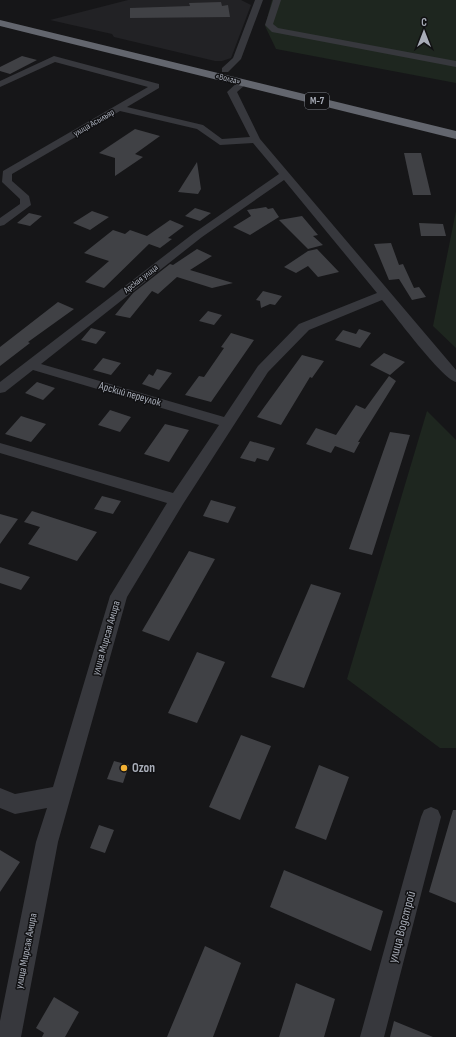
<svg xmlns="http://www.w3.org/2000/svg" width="456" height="1037" font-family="'Sofia Sans Condensed',sans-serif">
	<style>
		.built { fill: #222225 }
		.green { fill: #1e261f }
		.building { fill: #404145 }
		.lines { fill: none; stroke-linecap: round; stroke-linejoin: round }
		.minor { fill: #37383d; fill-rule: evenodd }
		.highway { fill: #63666e; fill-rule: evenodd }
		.poi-dot { fill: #f2b134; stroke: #111113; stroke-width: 1.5 }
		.labels { text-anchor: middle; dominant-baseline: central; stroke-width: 3; stroke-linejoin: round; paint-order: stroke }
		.far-street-label { font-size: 9px; fill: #a8adb8; stroke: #111113 }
		.shield { fill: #111113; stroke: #7b7e86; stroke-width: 1 }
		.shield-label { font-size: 10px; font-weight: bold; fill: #a8adb8 }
		.street-label { font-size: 11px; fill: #a8adb8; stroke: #111113 }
		.near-poi-label { font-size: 13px; font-weight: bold; fill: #a8adb8; stroke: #111113; text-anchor: start }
		.near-street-label { font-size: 13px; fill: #a8adb8; stroke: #111113 }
	</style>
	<rect width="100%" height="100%" fill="#161618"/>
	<path class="built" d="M128 0H241L251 5 231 58 222 61H215L114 37 112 34 50 20Z"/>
	<path class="green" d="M272 0H456V83L276 49 265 26Z
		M456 211V348L433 326Z
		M427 411 456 440V748H440L347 679Z"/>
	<path class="building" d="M221 2 222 6 228 5 230 17 130 18V8L190 6 189 3Z
		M22 56 37 60 10 74 0 71V67Z
		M135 129 160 136 135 154 143 157 115 176V158L99 153Z
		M404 153H421L431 195H413Z
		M197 162 201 189 198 194 178 192Z
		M266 207 268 209 273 208 279 217 250 235 233 227 251 216 247 210Z
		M195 208 211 213 200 221 185 216Z
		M92 211 109 217 90 230 73 223Z
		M29 213 42 216 30 226 17 223Z
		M302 216 318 235 313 236 323 245 308 249 279 220Z
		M170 220 184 226 168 238 172 239 160 248 149 244 104 288 85 282 109 261 84 253 113 230 125 234 130 230 147 236Z
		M419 223 443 224 446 236H421Z
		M391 243 399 265 403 264 414 288 419 287 426 297 412 300 399 279 389 280 374 244Z
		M197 249 212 256 190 270 233 283 212 288 177 277 158 294 152 291 130 318 115 315 133 293 170 264 173 265Z
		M317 249 339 272 318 277 308 266 296 273 284 267 308 251Z
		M263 291 282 296 275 305 270 304 261 308 260 301 256 300Z
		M58 302 74 309 28 342 30 343 0 366V347Z
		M208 311 222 315 214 325 199 321Z
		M91 328 106 332 96 344 81 340Z
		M359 329 371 333 360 348 335 340 343 330 356 334Z
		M231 333 254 340 211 402 185 395 199 376 204 377 224 348 221 347Z
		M384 353 405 362 390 375 370 365Z
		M302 355 324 361 312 378 310 377 281 425 257 417Z
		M103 358 121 363 111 375 93 370Z
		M157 369 172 373 159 390 142 384 149 374 153 376Z
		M389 376 396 381 358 442H360L354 453 335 446 331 453 306 444 316 428 336 435 356 405 365 409Z
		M37 382 55 388 43 400 25 393Z
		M110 410 131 417 120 432 98 425Z
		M21 416 46 424 31 442 5 434Z
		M165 424 189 430 169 462 144 454Z
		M390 432 410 435 372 555 349 549Z
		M250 441 275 448 268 461 257 458 255 462 240 458Z
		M102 496 121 501 113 514 94 509Z
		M211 500 236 507 228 523 203 516Z
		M32 511 97 532 77 561 28 544 40 527 24 522Z
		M0 514 18 519 0 544Z
		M189 551 215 559 169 641 142 631Z
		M0 567 30 577 21 590 0 583Z
		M311 584 341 593 304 688 271 677Z
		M197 652 225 662 197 723 168 713Z
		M241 735 271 746 240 820 209 807Z
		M114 761 129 765 123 783 107 779Z
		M319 765 349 777 326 840 295 828Z
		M453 810H456V903L429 892Z
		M99 825 114 830 105 853 90 848Z
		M0 850 20 862 0 892Z
		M284 870 383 911 371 951 270 907Z
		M205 946 241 963 213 1037H167Z
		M296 983 335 999 324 1037H279Z
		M54 997 79 1012 65 1037H42L44 1033 36 1028Z
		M394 1021 433 1037H390Z"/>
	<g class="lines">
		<path class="minor" d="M255 0H263L241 59 228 72H222V68L233 58Z
			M273 0H281L273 24 278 28 456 61V67L272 32 265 25Z
			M54 56 159 84V88L127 107 203 125 222 139 250 137 227 92 239 81H245V85L237 92 260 139 456 370V382C441 378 395 315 382 300L309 330 268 372 183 504 127 597 58 842 21 1037H0V1021L36 842 47 808 15 814 0 808V788L15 794 53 787 110 596 167 503 0 453V443L173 493 219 425 33 370 5 392 0 393V382L194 233 279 174 253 143 220 145 197 129 120 111 12 174V181L29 196 31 205 4 225 0 226V218L20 204V199L2 182 3 171 148 87 55 62 0 87V81ZM284 180 377 293 299 324 258 366 224 417 41 364 202 237Z
			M431 807 438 810 441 817 384 1037H360L421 817 424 810Z"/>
		<path class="highway" d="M0 20 456 131V139L0 26Z"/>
	</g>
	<circle class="poi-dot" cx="124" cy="768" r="4"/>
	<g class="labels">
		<g class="far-street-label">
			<text transform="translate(228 79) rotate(14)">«Волга»</text>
			<text transform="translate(94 123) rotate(-30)">улица Асылъяр</text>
			<text transform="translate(141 279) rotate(-38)">Арская улица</text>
		</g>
		<rect class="shield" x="305" y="93" width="24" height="16" rx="3"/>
		<g class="shield-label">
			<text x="317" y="101">М-7</text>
		</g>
		<g class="street-label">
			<text transform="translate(130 394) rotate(16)">Арский переулок</text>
			<text transform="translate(106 638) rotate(-74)">улица Мирсая Амира</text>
			<text transform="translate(26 951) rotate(-79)">улица Мирсая Амира</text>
		</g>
		<g class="near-poi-label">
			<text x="132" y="768">Ozon</text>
		</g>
		<g class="near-street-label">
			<text transform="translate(402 927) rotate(-75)">улица Водстрой</text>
		</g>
	</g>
	<g transform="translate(424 32)" stroke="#111113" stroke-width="3" paint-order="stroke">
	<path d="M0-3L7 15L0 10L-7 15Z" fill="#a8adb8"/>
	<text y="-6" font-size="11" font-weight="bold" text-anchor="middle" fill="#a8adb8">С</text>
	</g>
</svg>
